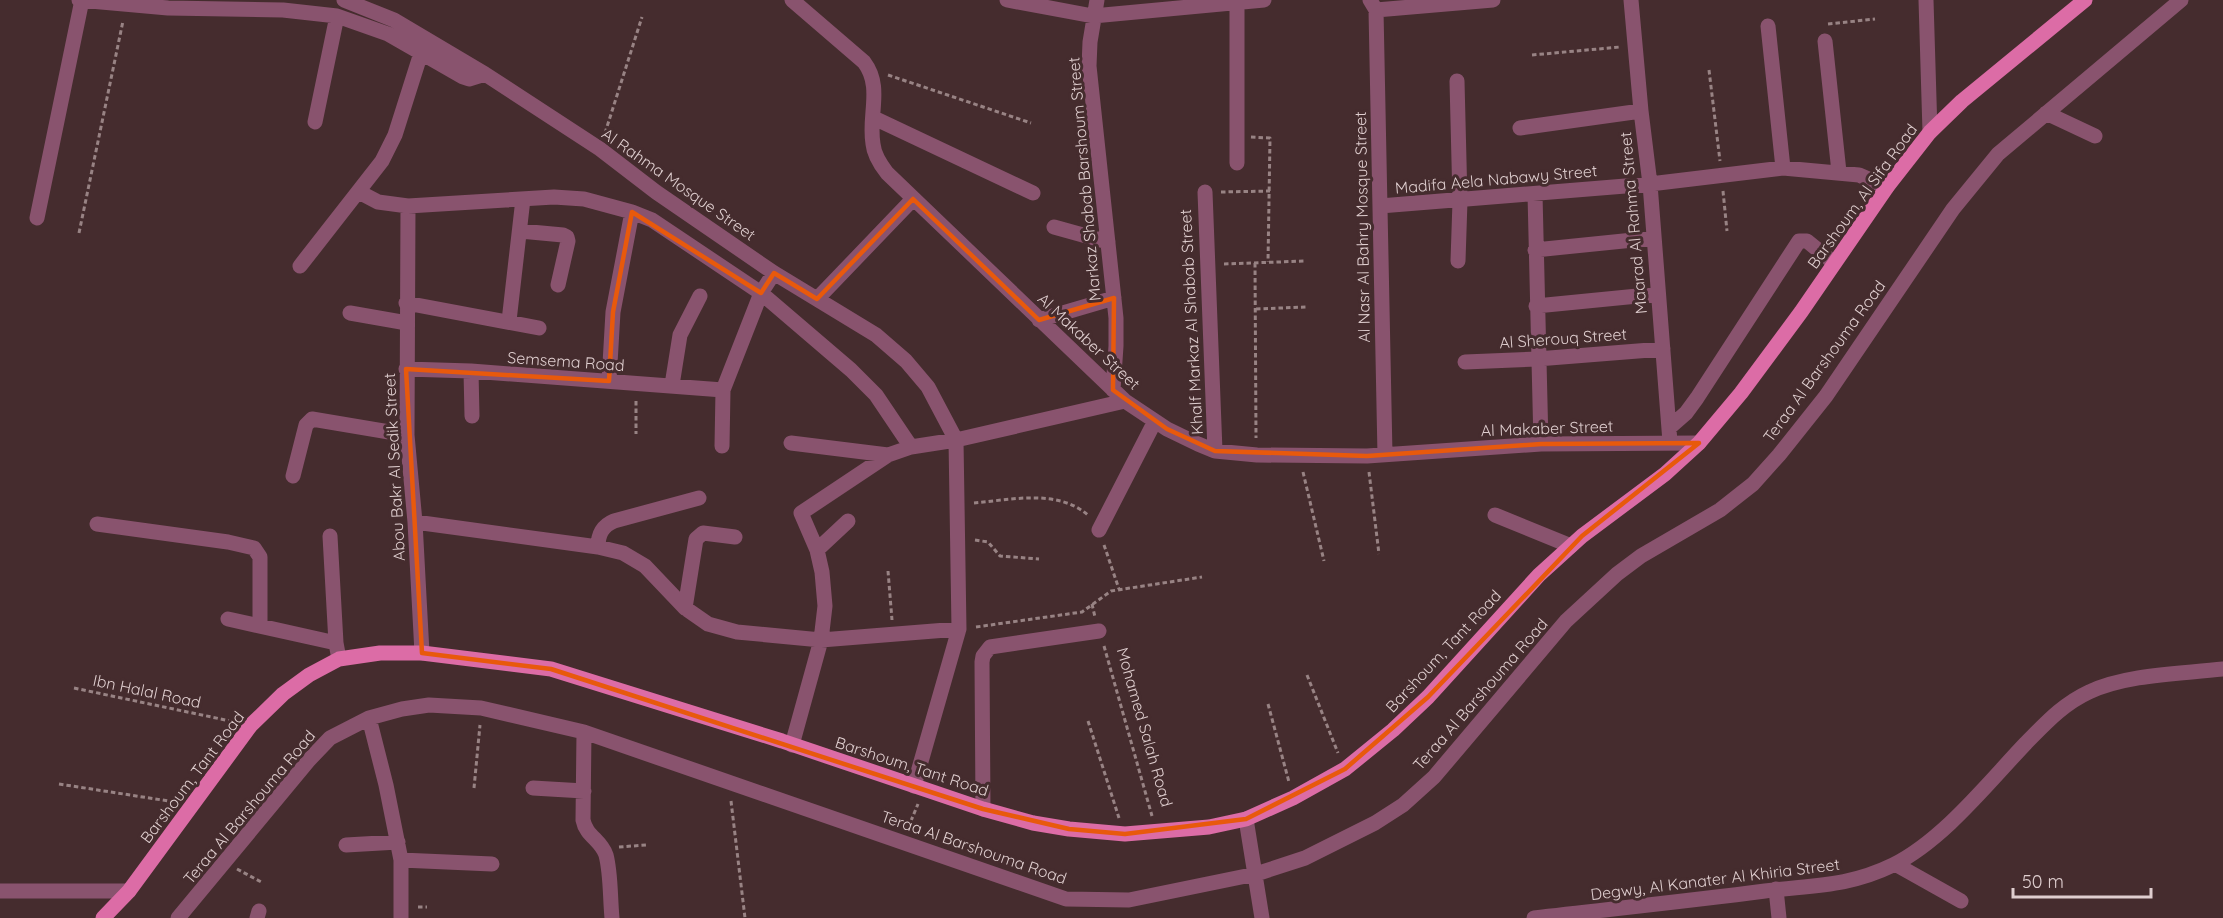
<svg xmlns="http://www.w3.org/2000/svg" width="2223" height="918" font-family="Quicksand,sans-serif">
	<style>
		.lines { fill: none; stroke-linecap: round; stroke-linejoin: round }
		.path { stroke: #988384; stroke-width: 3; stroke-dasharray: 4.5 3; stroke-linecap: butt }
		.minor { stroke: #89536e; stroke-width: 15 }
		.major { stroke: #dc6ca6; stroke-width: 15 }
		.marked { fill: none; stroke: #e8590c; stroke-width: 4.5; stroke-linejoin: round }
		.labels { text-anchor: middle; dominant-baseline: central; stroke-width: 6; stroke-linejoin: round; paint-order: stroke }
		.street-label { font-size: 16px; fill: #dfcecf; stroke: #452c2e }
	</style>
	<rect width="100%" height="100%" fill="#452c2e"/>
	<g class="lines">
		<path class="path" d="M1828 24 1875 19
			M1532 55 1620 47
			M1709 70 1720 161
			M888 75 1031 123
			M605 133 642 17
			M1251 137 1270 138 1268 262
			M1723 191 1727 231
			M1221 192 1270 191
			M79 233 123 21
			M1255 263 1256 438
			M1224 264 1305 261
			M1256 309 1306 307
			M636 401V434
			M1303 472 1324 561
			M1369 472 1379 554
			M974 503C1011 500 1058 488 1089 516
			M975 540 988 542 1000 556 1039 559
			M1104 545 1119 589
			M888 571 892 620
			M1092 604 1095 617
			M976 627 1082 612 1111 591 1202 577
			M1104 646 1152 816
			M1307 675 1338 753
			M74 688 235 722
			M1268 704 1289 782
			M1088 721 1119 818
			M59 784 175 802
			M474 788 480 725
			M731 801 745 918
			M908 828 918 804
			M619 847 646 845
			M237 869 263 883
			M418 907H427"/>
		<path class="minor" d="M79 0 168 8 283 10 337 16 388 34 463 77 469 79 485 74
			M344 0 394 20 485 74 600 149 656 192 774 273 876 335 906 361 928 387 956 440 959 629 914 786
			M792 0 864 62C883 87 868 115 873 144 874 155 880 164 887 173L1125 401 1167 429 1198 444 1215 451 1257 455 1367 456 1541 444 1699 443
			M1007 0 1093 16 1264 0
			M1097 0 1090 42 1089 66 1116 318V346L1113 390
			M1370 0 1376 10 1385 455
			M1631 0 1641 111 1650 184 1670 442
			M1926 0 1930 132
			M1237 3V163
			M1376 10 1493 0
			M1768 26 1783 168
			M1825 41 1839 172
			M1457 81 1460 201 1458 261
			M2046 113 2095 136
			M874 118 1033 193
			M315 122 337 16
			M1520 128 1641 111
			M359 192 378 202 408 206 554 197 584 199 632 212 652 220 761 293 851 370 876 395 911 447
			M1205 192 1215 451
			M1535 194 1541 444
			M408 206 407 435 415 522 422 653
			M1380 206 1650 184 1783 168 1859 175 1887 187
			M37 218 82 0
			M1054 227 1108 242
			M520 231 563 235 567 237 568 241 558 285
			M1535 250 1653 238
			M300 266 382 161 395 135 421 53
			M817 299 913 199
			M406 303 539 328
			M1536 306 1658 294
			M350 313 407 323
			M1039 320 1114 298
			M509 321 523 199
			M1465 362 1537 359 1663 349
			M406 369 471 371 723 390
			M471 371 472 416
			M609 381 613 312 632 212
			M672 385 680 335 700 296
			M1670 427 1686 413 1697 398 1799 241H1807L1834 263
			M791 443 888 455
			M722 446 723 390 761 293 774 273
			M293 476 306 425 312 419 407 435
			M1495 515 1571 546
			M415 522 598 547 623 553 645 566 685 608 708 624 737 632 821 640 959 629
			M97 524 228 542 254 548 260 557V626
			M1099 530 1155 421
			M330 536 336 643 339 659
			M598 547C598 535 602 526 614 521L699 498
			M817 550 848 521
			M685 608 696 539 703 533 735 537
			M228 619 336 643
			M369 718 386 785 401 860V918
			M584 732 583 820C586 836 601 840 606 855 611 874 610 898 612 918
			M792 745 821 640 825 606 822 572 817 550 801 513 888 455 911 447 956 440 1125 401
			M533 788 584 791
			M983 809 982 662 983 656 990 647 1099 631
			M1246 819 1262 918
			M346 845 398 842
			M401 860 492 864
			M1895 864 1961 901
			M1776 889 1779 918
			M0 891H129
			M178 918 309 760 330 738 369 718 402 709 429 705 481 708 584 732 1066 899 1129 900 1256 874 1305 858 1375 823 1403 805 1434 777 1566 621 1617 574 1641 556 1720 510 1753 484 1779 455 1826 396 1953 209 1998 154 2181 0
			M257 918 259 911
			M1534 918C1611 909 1688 901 1765 891 1812 885 1848 887 1893 865 1943 840 1987 784 2026 743 2046 723 2063 704 2089 692 2128 674 2181 674 2223 669"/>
		<path class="major" d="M103 918 129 891 251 725 283 694 309 675 339 659 380 653H422L551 669 782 741 983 809 1033 823 1069 829 1125 834 1209 827 1246 819 1293 798 1345 769 1393 730 1428 697 1539 575 1582 536 1665 474 1699 443 1741 393 1801 312 1887 187 1930 132 1962 101 2085 0"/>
	</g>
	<path class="marked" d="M913 199 1039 320 1114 298 1113 390 1167 429 1215 451 1367 456 1541 444 1699 443 1582 536 1428 697 1345 769 1246 819 1125 834 1069 829 983 809 551 669 422 653 406 369 609 381 613 312 632 212 761 293 774 273 817 299Z"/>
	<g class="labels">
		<g class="street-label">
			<text transform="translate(1084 179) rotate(-95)">Markaz Shabab Barshoum Street</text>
			<text transform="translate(1496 179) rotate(-5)">Madifa Aela Nabawy Street</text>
			<text transform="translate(679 184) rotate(35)">Al Rahma Mosque Street</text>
			<text transform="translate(1862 196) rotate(-54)">Barshoum, Al Sifa Road</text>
			<text transform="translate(1633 223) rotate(-95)">Maarad Al Rahma Street</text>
			<text transform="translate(1362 227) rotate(-91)">Al Nasr Al Bahry Mosque Street</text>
			<text transform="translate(1191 322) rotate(-93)">Khalf Markaz Al Shabab Street</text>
			<text transform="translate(1563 338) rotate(-4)">Al Sherouq Street</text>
			<text transform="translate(1089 341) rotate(43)">Al Makaber Street</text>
			<text transform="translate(566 361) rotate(4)">Semsema Road</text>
			<text transform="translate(1824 361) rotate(-54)">Teraa Al Barshouma Road</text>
			<text transform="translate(1547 428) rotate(-2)">Al Makaber Street</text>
			<text transform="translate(394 467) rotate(-93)">Abou Bakr Al Sedik Street</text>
			<text transform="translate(1443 651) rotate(-47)">Barshoum, Tant Road</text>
			<text transform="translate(147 691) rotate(12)">Ibn Halal Road</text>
			<text transform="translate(1480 694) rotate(-49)">Teraa Al Barshouma Road</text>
			<text transform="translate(1145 727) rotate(74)">Mohamed Salah Road</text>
			<text transform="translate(912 766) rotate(18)">Barshoum, Tant Road</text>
			<text transform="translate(192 777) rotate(-53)">Barshoum, Tant Road</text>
			<text transform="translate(249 807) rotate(-50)">Teraa Al Barshouma Road</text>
			<text transform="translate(974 847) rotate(19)">Teraa Al Barshouma Road</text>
			<text transform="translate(1715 879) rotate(-7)">Degwy, Al Kanater Al Khiria Street</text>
		</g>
	</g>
	<path d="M2013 888v9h138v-9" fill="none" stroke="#dfcecf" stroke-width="3"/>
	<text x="2022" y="888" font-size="18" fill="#dfcecf" stroke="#452c2e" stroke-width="4.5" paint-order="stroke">50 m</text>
</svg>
